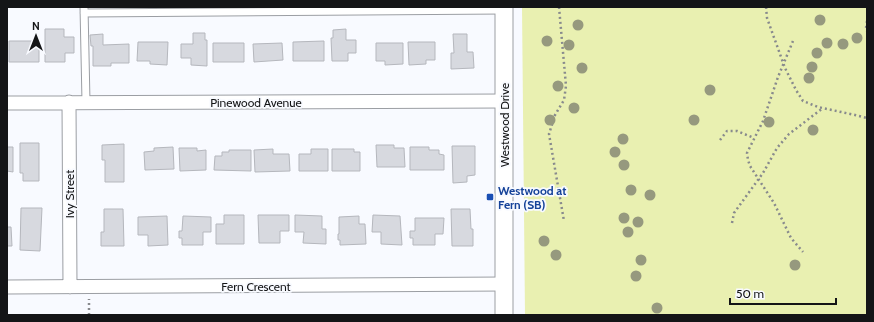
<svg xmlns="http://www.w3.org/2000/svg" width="874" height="322" font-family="Cabin,sans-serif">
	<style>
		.green { fill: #e9f0b1 }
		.building { fill: #d7d9df; stroke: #b5b7bd }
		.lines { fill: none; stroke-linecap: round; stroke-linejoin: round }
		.service-casing { stroke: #9b9ea3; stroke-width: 9 }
		.minor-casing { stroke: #9b9ea3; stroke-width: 15 }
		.tertiary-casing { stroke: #9b9ea3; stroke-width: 19 }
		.path { stroke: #888a8d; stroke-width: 2.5; stroke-dasharray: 2 3; stroke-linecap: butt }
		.service { stroke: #fff; stroke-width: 7 }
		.minor { stroke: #fff; stroke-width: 13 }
		.tertiary { stroke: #fff; stroke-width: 17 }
		.tree { fill: #96997e }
		.transit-dot { fill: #1a4fb4; stroke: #f8faff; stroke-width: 1.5 }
		.labels { text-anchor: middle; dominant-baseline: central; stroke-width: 3.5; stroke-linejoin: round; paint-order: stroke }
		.street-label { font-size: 12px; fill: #141517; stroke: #f8faff }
		.transit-label { font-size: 12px; font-weight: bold; fill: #164399; stroke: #f8faff; text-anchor: start }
	</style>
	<rect width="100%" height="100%" fill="#f8faff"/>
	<path class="green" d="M522 7H867V315H525Z"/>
	<path class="building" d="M45 29H64V37H74V53H65V62H45Z
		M346 29V40H356V53H348V61H332L331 38H333V30Z
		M193 33H205V40H207V66L191 65V58H181V44H193Z
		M103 34V45L129 44V63H111V66H93V46H91L90 35Z
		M453 34H467V52H473L474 68 451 69V53H454Z
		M9 41H39V62H9Z
		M324 41V61H293V42Z
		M138 42H168L167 65 150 64V61H137Z
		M408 42H435V60H426V64L409 65Z
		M213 43H244V62H213Z
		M282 43 283 60 254 62 253 44Z
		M376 43H403V64L385 65V61H376Z
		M20 143H39V181H23V173H20Z
		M124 144V182H105V160H102V145Z
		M376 145H394V148H404L405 167H377Z
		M452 146H475V175L467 176V182L453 183Z
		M7 147H13V172L7 171Z
		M173 147 174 169 145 170 144 152 154 151V148Z
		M410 147H429V150H439V154L444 155V170H410Z
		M179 148H197V151L206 150V170L180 171Z
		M273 149V154H289L290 171 255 172 254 150Z
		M311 149H328V171H299V154H311Z
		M332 149H354V152H360V171H332Z
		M229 150H251V171L214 170 215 156H222V152H229Z
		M21 208H42L40 251 20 250Z
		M104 209H123L124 246H101V232H104Z
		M451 209H470L471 229H473V246H452Z
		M224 215H244V244H216V224H224Z
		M258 215H289V231H280V243H259Z
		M295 215 322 216V229H326V244L303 243 304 232H295Z
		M373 215 400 216 402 245 381 244V232H372Z
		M167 216 168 245 148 246V235H138V217Z
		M183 216 211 217V232H203V245H182V238H179V231H182Z
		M359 216V224H365L366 244 340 245V240H338V234H339V217Z
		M415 218H444L443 234H435V245H413V238H410V231H415Z
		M7 227H11L12 246H7Z"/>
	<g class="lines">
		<defs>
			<path id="service" d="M84 7 86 102
				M84 13 504 10"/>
			<path id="minor" d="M69 102 70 287
				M7 103 504 101
				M7 287 504 284"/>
			<path id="tertiary" d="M504 315V7"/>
		</defs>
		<use href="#service" class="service-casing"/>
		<use href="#minor" class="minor-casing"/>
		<use href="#tertiary" class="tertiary-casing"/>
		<path class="path" d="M559 7 566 86 564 100 555 115 549 134 564 221
			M766 7 767 18 785 68 796 90 803 101 818 107 855 115 867 118
			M867 21 866 28 867 31
			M793 41 778 77 763 121 747 153 748 160 750 166 774 203 791 238 803 252
			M720 140 727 131H737L754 138
			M732 223 734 213 763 173 777 148 789 134 823 108
			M89 315V299"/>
		<use href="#service" class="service"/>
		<use href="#minor" class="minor"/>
		<use href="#tertiary" class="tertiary"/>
	</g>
	<g class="tree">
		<circle cx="820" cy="20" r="5.5"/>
		<circle cx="578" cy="25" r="5.5"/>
		<circle cx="857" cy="38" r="5.5"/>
		<circle cx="547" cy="41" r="5.5"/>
		<circle cx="827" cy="43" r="5.5"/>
		<circle cx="843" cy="44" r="5.5"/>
		<circle cx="569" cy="45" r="5.5"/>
		<circle cx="817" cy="53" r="5.5"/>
		<circle cx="812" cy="67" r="5.5"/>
		<circle cx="582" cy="68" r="5.5"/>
		<circle cx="809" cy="78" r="5.5"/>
		<circle cx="558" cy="86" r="5.5"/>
		<circle cx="710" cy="90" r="5.5"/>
		<circle cx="574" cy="108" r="5.5"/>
		<circle cx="550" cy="120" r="5.5"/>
		<circle cx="694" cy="120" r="5.5"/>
		<circle cx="769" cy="122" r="5.5"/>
		<circle cx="813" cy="130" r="5.5"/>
		<circle cx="623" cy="139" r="5.5"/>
		<circle cx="615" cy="152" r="5.5"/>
		<circle cx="624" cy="165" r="5.5"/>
		<circle cx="631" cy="190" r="5.5"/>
		<circle cx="650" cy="195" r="5.5"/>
		<circle cx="624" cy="218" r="5.5"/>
		<circle cx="638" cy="222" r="5.5"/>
		<circle cx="628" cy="232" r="5.5"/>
		<circle cx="544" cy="241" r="5.5"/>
		<circle cx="556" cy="255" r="5.5"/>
		<circle cx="641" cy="260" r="5.5"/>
		<circle cx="795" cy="265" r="5.5"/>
		<circle cx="636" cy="276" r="5.5"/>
		<circle cx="657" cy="308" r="5.5"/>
	</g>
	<rect class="transit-dot" x="486" y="193" width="8" height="8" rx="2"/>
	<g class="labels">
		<g class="street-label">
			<text x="256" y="102">Pinewood Avenue</text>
			<text transform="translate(504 125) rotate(-90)">Westwood Drive</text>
			<text transform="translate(69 194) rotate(-90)">Ivy Street</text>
			<text x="256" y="286">Fern Crescent</text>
		</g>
		<g class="transit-label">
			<text x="498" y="190">Westwood at<tspan x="498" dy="14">Fern (SB)</tspan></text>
		</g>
	</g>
	<rect width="874" height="322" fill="none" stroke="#141517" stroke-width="16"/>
	<g transform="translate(36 36)" stroke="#f8faff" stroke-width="3" paint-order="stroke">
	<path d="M0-3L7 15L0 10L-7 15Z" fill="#141517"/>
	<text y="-6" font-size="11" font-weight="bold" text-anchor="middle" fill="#141517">N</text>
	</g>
	<path d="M730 298v6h106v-6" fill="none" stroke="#141517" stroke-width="2"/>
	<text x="736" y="298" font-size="12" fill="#141517" stroke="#f8faff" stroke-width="3" paint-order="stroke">50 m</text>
</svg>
